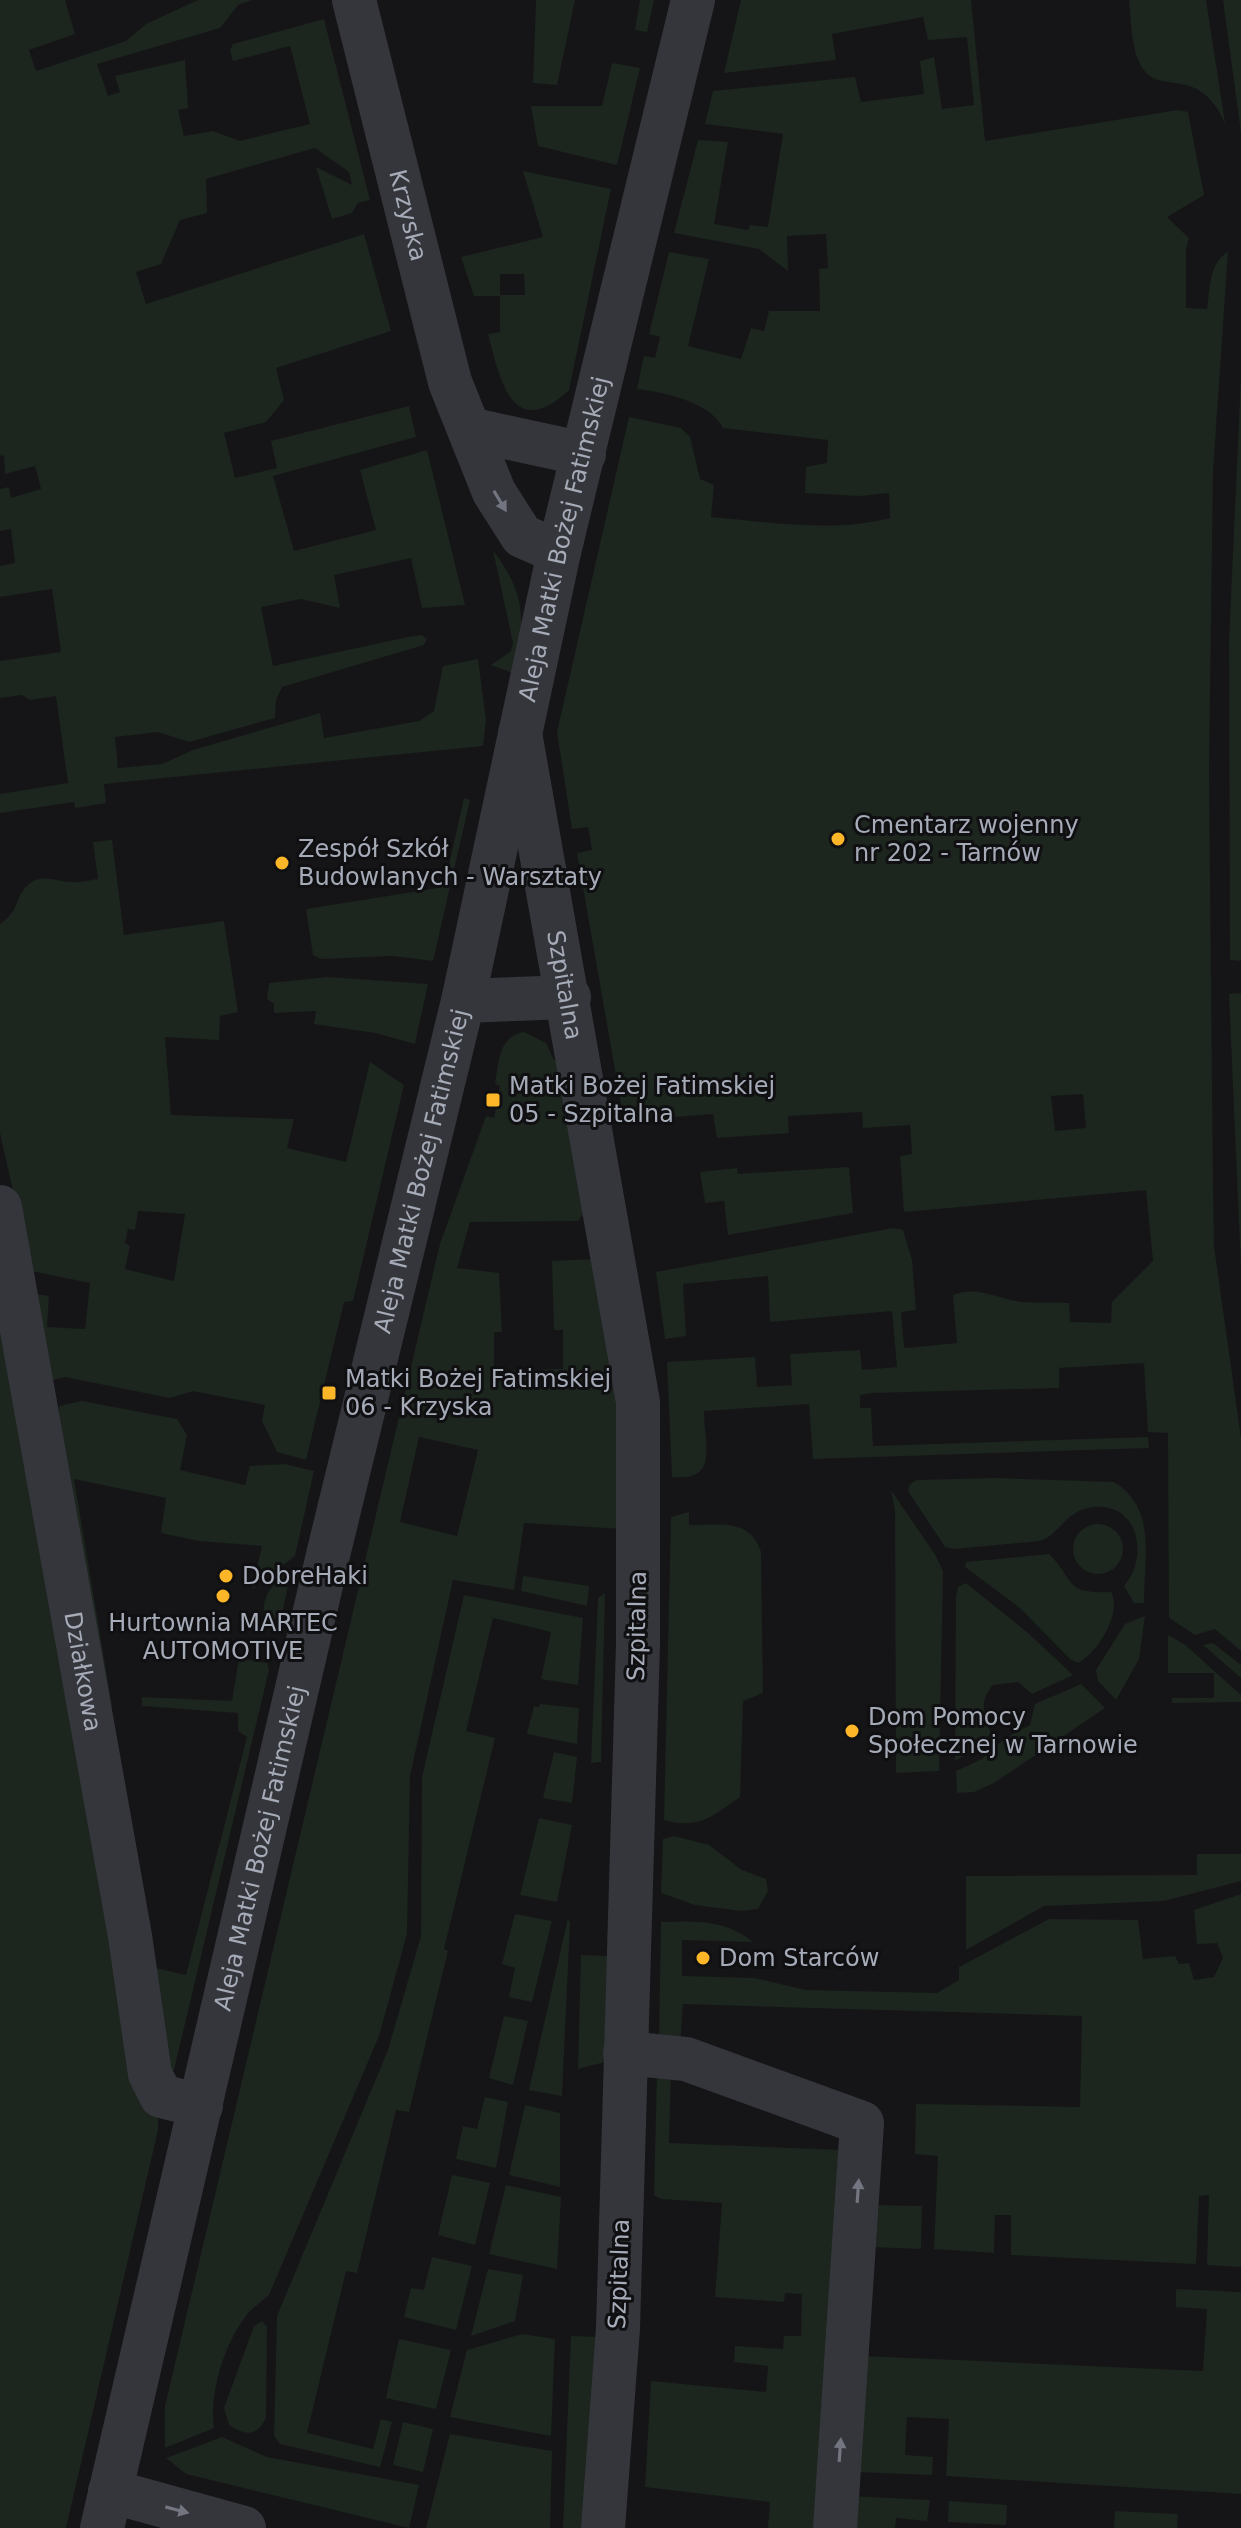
<svg xmlns="http://www.w3.org/2000/svg" width="1241" height="2528" font-family="'DejaVu Sans',sans-serif">
	<style>
		.green { fill: #1c251e; fill-rule: evenodd }
		.lines { fill: none; stroke-linecap: round; stroke-linejoin: round }
		.minor { stroke: #35363c; stroke-width: 44 }
		.tertiary { stroke: #35363c; stroke-width: 44 }
		.oneway { fill: #737680 }
		.poi-dot { fill: #fcb627; stroke: #101012; stroke-width: 3 }
		.labels { text-anchor: middle; dominant-baseline: central; stroke-width: 6; stroke-linejoin: round; paint-order: stroke }
		.street-label { font-size: 24px; fill: #a6abb8; stroke: #101012 }
		.poi-label { font-size: 24px; fill: #a6abb8; stroke: #101012; text-anchor: start }
	</style>
	<rect width="100%" height="100%" fill="#151517"/>
	<path class="green" d="M0 0H65L75 34 29 50 36 71 126 41 146 24 198 0H252L238 5 220 28 97 64 108 96 120 92 115 76 185 60 188 108 178 110 184 136 213 131 240 141 310 124 290 46 233 61 230 50 233 44 324 19 370 200 358 203 352 213 332 219 316 167 352 185 349 172 315 148 206 179 207 213 180 220 161 264 136 272 146 304 364 234 391 331 276 368 284 400 266 422 224 433 235 478 277 468 271 441 409 406 416 437 273 476 294 551 376 530 360 470 427 450 465 605 422 608 411 558 334 575 340 608 301 599 261 607 273 666 408 637 422 635 427 639 424 645 282 687 276 700 275 718 189 742 158 732 115 737 118 768 162 764 193 750 320 713 324 738 419 721 434 711 443 666 478 659 486 720 483 746 104 784 106 803 75 808 74 802 0 813V794L68 783 56 696 30 700 22 695 0 698V661L61 652 52 589 0 597V566L15 563 11 529 0 531V489L9 487 11 498 41 489 35 466 5 474 4 455 0 456Z
		M536 0H575L557 85 533 83Z
		M640 0H654L647 32 635 30Z
		M741 0H971L985 141 1178 110 1188 112 1204 195 1167 217 1189 238 1186 249V308L1207 309C1210 289 1209 262 1228 252L1213 471 1209 771 1213 1185 1214 1246 1241 1438V1651L1215 1629 1195 1635 1169 1618 1168 1433 1148 1432 1144 1363 1059 1368V1388L872 1393 860 1395V1408H871L873 1446 1148 1437 1149 1448 813 1459 809 1404 704 1411C704 1443 720 1482 672 1477L667 1362 755 1357 757 1387 792 1385 790 1354 860 1350 862 1370 897 1367 892 1311 770 1322 768 1276 683 1284 686 1336 665 1339 656 1272 893 1228 903 1230 912 1260 916 1310 901 1312 904 1347 908 1348 957 1343 953 1295C978 1285 997 1299 1022 1302 1038 1303 1053 1302 1069 1303L1070 1322 1111 1323 1112 1302 1153 1261 1146 1190 904 1212 900 1156 912 1154 910 1125 863 1128 862 1112 788 1116 789 1133 717 1138 713 1114 624 1121 577 853 592 850 588 827 572 829 557 732 629 417 681 428 690 437 700 479 714 485 711 517C769 522 833 533 890 518L889 493 860 496 805 493 806 467 827 463 828 440 723 428C710 402 664 392 637 389L644 356 655 358 660 337 649 334 669 252 709 259 688 346 741 359 751 328 764 331 769 311H820L819 269 828 268 826 234 787 236 788 271 759 249 674 233 698 140 728 142 714 224 748 230 750 225 768 227 783 134 705 124 713 91 855 77 861 102 924 94 920 61 934 57 942 109 974 105 967 37 928 40 923 17 832 34 836 60 724 73ZM1083 1094 1086 1128 1055 1131 1051 1096Z
		M1129 0H1206L1225 123C1197 60 1157 101 1139 62 1131 45 1131 19 1129 0Z
		M1223 0H1241V133Z
		M612 63 640 68 617 165 538 146 531 106H602Z
		M523 171 611 189 569 390C512 443 500 380 488 334L500 332V296H474L461 257 543 237ZM500 274H524L525 295H500Z
		M1241 377V961L1230 960 1229 641Z
		M493 550C526 595 526 619 513 673L491 665 511 651 513 643Z
		M464 798 470 800 433 961 393 956 321 959 313 955 306 909 444 887Z
		M112 840 124 935 224 921 238 1012 220 1016 219 1040 165 1037 171 1115 294 1119 287 1148 346 1162 370 1062 404 1085 353 1301 344 1302 306 1460 277 1452 262 1421 265 1405 193 1391 170 1398 65 1377 53 1380 36 1294 49 1296 47 1327 85 1329 90 1283 31 1271 0 1133V924C20 910 14 901 25 888 40 871 55 882 72 882 81 883 90 880 98 879L93 842ZM138 1211 185 1214 174 1281 125 1269 130 1246 125 1243 128 1229 135 1230Z
		M328 977 428 984 415 1044 375 1033 314 1024 316 1011 274 1013V1004L267 999 269 983Z
		M1241 993V1269L1229 994Z
		M524 1032 546 1043 554 1060 563 1059 585 1212 578 1221 470 1222 457 1268 499 1273 502 1332H494V1371L563 1369V1330H554L552 1261 593 1259C610 1347 630 1440 623 1529L524 1523 514 1590 453 1580 410 1776 407 1934 379 2036 269 2295C262 2301 252 2308 246 2316 224 2344 209 2394 214 2428L165 2448V2406L440 1244 486 1116 494 1118 500 1086 495 1084C499 1063 498 1036 524 1032ZM419 1437 478 1450 457 1536 400 1522Z
		M849 1167 853 1213 728 1235 724 1201 705 1203 700 1172 737 1168 738 1174Z
		M0 1318 158 2117V2130L66 2528H0Z
		M82 1401 177 1419 187 1435 180 1470 245 1485 250 1466 285 1464 314 1471 295 1556 252 1589 262 1546 199 1541 161 1533 166 1498 74 1479 112 1706 101 1702 58 1457 59 1406Z
		M996 1478 1114 1482C1157 1508 1144 1558 1144 1603H1134L1124 1586C1151 1555 1137 1498 1088 1508 1064 1513 1059 1536 1039 1541L954 1549 945 1547 908 1491 910 1484 917 1480Z
		M891 1490 936 1556 943 1571 939 1771 896 1773 895 1511Z
		M689 1512V1525C719 1525 751 1518 761 1552L763 1693 743 1701 740 1797C713 1816 699 1830 664 1820L671 1517Z
		M1073 1549a25 25 0 1 1 50 0a25 25 0 1 1-50 0Z
		M1049 1554C1076 1580 1062 1594 1111 1592 1123 1612 1097 1654 1078 1663L1070 1659 1020 1608 965 1567 966 1562Z
		M292 1567 279 1628H275C250 1607 273 1582 292 1567Z
		M523 1576 589 1586 587 1606 521 1591Z
		M966 1583 1027 1632 1073 1675 1032 1694 1018 1682 993 1685C979 1701 983 1716 991 1733L978 1748 955 1761 956 1597 958 1587Z
		M605 1593 601 1762 591 1763 598 1598Z
		M464 1595 583 1618 578 1685 541 1679 551 1632 493 1618 466 1731 495 1738 444 1949 448 1951 409 2112 396 2110 357 2273 346 2271 307 2433 373 2449 381 2419 392 2422 380 2467 280 2444 274 2436 277 2316 388 2050 421 1936 422 1777Z
		M1145 1616 1139 1659 1116 1700 1098 1681 1096 1670 1125 1624Z
		M1168 1635 1184 1644 1241 1695V1702L1172 1703V1698H1214V1673H1168Z
		M1213 1643 1241 1665V1678L1203 1645Z
		M239 1658 267 1663 269 1670 174 2070 169 2073 156 1968 186 1975 247 1737 238 1731V1713L142 1706V1697L232 1701Z
		M1081 1684 1105 1708 994 1783 974 1792 957 1793 956 1771 982 1759 1005 1738 1030 1725 1035 1704Z
		M540 1704 579 1708 577 1744 527 1734 534 1706 539 1707Z
		M554 1752 577 1757 572 1803 543 1798Z
		M539 1818 572 1825 557 1902 520 1895Z
		M674 1836 709 1845 742 1870 766 1879 768 1891 758 1909 741 1911 695 1905 661 1893 663 1839Z
		M1197 1854H1241V1881L1164 1901 1044 1906 966 1950V1876L1197 1875Z
		M1241 1894V2267L1207 2265 1209 2195 1199 2196 1196 2264 1011 2255V2215H995L994 2253 934 2249 938 2156 915 2154 916 2104 1080 2107 1082 2016 683 2004 680 2046 659 2039 661 1922C694 1921 726 1919 753 1942L682 1940V1976L754 1978 806 1990 937 1993 959 1980V1967L1049 1919 1138 1920 1143 1959 1175 1956 1179 1964 1189 1963 1194 1980 1214 1977 1223 1958 1217 1943 1197 1944 1194 1910Z
		M515 1914 552 1921 532 2002 509 1997 515 1968 502 1964Z
		M568 1918 570 1923 562 2096 529 2090Z
		M581 1955 610 1956 605 2062 578 2069Z
		M504 2016 528 2021 513 2085 489 2078Z
		M671 2071 669 2143 842 2150 822 2528H768L770 2502 645 2487 651 2381 766 2392 768 2366 734 2362 735 2346 783 2349 784 2336H801L802 2294 785 2293 784 2302 715 2297 722 2203 661 2199 654 2195 657 2072Z
		M485 2097 508 2102 496 2168 456 2159 463 2126 477 2129Z
		M525 2105 560 2113V2187L509 2175Z
		M452 2175 490 2183 475 2245 438 2235Z
		M506 2185 561 2197 557 2269 489 2254Z
		M873 2205 922 2206 921 2249 871 2247Z
		M432 2257 472 2266 456 2330 404 2317 411 2288 424 2290Z
		M488 2269 523 2275 515 2321 471 2336Z
		M1176 2289 1241 2292V2494L946 2476 949 2419 907 2417 905 2455 933 2457 932 2475 855 2472 863 2356 1203 2371 1207 2309 1176 2307Z
		M262 2321 267 2327 266 2417C258 2437 246 2436 229 2425L224 2408 254 2326Z
		M522 2334 555 2339 551 2436 450 2417 467 2350Z
		M571 2336 598 2337 589 2528H563Z
		M399 2339 451 2350 436 2409 386 2398Z
		M403 2422 433 2429 423 2472 393 2465Z
		M450 2434 552 2451 550 2528H426Z
		M222 2437 267 2457 419 2485 409 2528 186 2474 166 2458Z
		M851 2496 930 2500 927 2521 896 2518 895 2528H849Z
		M949 2501 1007 2505 1006 2525 948 2522Z
		M1115 2511 1178 2514 1177 2528H1114Z"/>
	<g class="lines">
		<g class="minor">
			<path id="s1" d="M520 733 638 1402V1644L618 2328 603 2528"/>
			<path d="M463 1001 569 997"/>
			<path id="s2" d="M0 1207 130 1936 150 2074 161 2096 201 2106"/>
			<path d="M625 2053 686 2059 862 2123 835 2528"/>
			<path d="M110 2491 244 2528"/>
		</g>
		<g class="tertiary">
			<path id="s3" d="M354 0 450 382 494 492 522 536 559 552"/>
			<path d="M469 429 584 454"/>
			<path id="s4" d="M102 2528 328 1555 463 1001 559 552 693 0"/>
		</g>
	</g>
	<defs><path id="oneway-solid" d="M-6-.8H1V-3.2L6.5 0L1 3.2V.8H-6Z" transform="scale(2)"/></defs>
	<g class="oneway">
		<use href="#oneway-solid" transform="translate(500 501) rotate(59)"/>
		<use href="#oneway-solid" transform="translate(858 2191) rotate(-86)"/>
		<use href="#oneway-solid" transform="translate(840 2450) rotate(-86)"/>
		<use href="#oneway-solid" transform="translate(177 2510) rotate(15)"/>
	</g>
	<g class="poi-dot">
		<circle cx="838" cy="839" r="8"/>
		<circle cx="282" cy="863" r="8"/>
		<rect x="485" y="1092" width="16" height="16" rx="4"/>
		<rect x="321" y="1385" width="16" height="16" rx="4"/>
		<circle cx="226" cy="1576" r="8"/>
		<circle cx="223" cy="1596" r="8"/>
		<circle cx="852" cy="1731" r="8"/>
		<circle cx="703" cy="1958" r="8"/>
	</g>
	<g class="labels">
		<g class="street-label">
			<text stroke="none"><textPath href="#s3" startOffset="222">Krzyska</textPath></text>
			<text stroke="none"><textPath href="#s4" startOffset="2042">Aleja Matki Bożej Fatimskiej</textPath></text>
			<text stroke="none"><textPath href="#s1" startOffset="256">Szpitalna</textPath></text>
			<text stroke="none"><textPath href="#s4" startOffset="1394">Aleja Matki Bożej Fatimskiej</textPath></text>
			<text transform="translate(637 1626) rotate(-89)">Szpitalna</text>
			<text stroke="none"><textPath href="#s2" startOffset="472">Działkowa</textPath></text>
			<text stroke="none"><textPath href="#s4" startOffset="698">Aleja Matki Bożej Fatimskiej</textPath></text>
			<text transform="translate(619 2274) rotate(-88)">Szpitalna</text>
		</g>
		<g class="poi-label">
			<text x="854" y="825">Cmentarz wojenny<tspan x="854" dy="28">nr 202 - Tarnów</tspan></text>
			<text x="298" y="849">Zespół Szkół<tspan x="298" dy="28">Budowlanych - Warsztaty</tspan></text>
			<text x="509" y="1086">Matki Bożej Fatimskiej<tspan x="509" dy="28">05 - Szpitalna</tspan></text>
			<text x="345" y="1379">Matki Bożej Fatimskiej<tspan x="345" dy="28">06 - Krzyska</tspan></text>
			<text x="242" y="1576">DobreHaki</text>
			<text x="223" y="1623" text-anchor="middle">Hurtownia MARTEC<tspan x="223" dy="28">AUTOMOTIVE</tspan></text>
			<text x="868" y="1717">Dom Pomocy<tspan x="868" dy="28">Społecznej w Tarnowie</tspan></text>
			<text x="719" y="1958">Dom Starców</text>
		</g>
	</g>
</svg>
